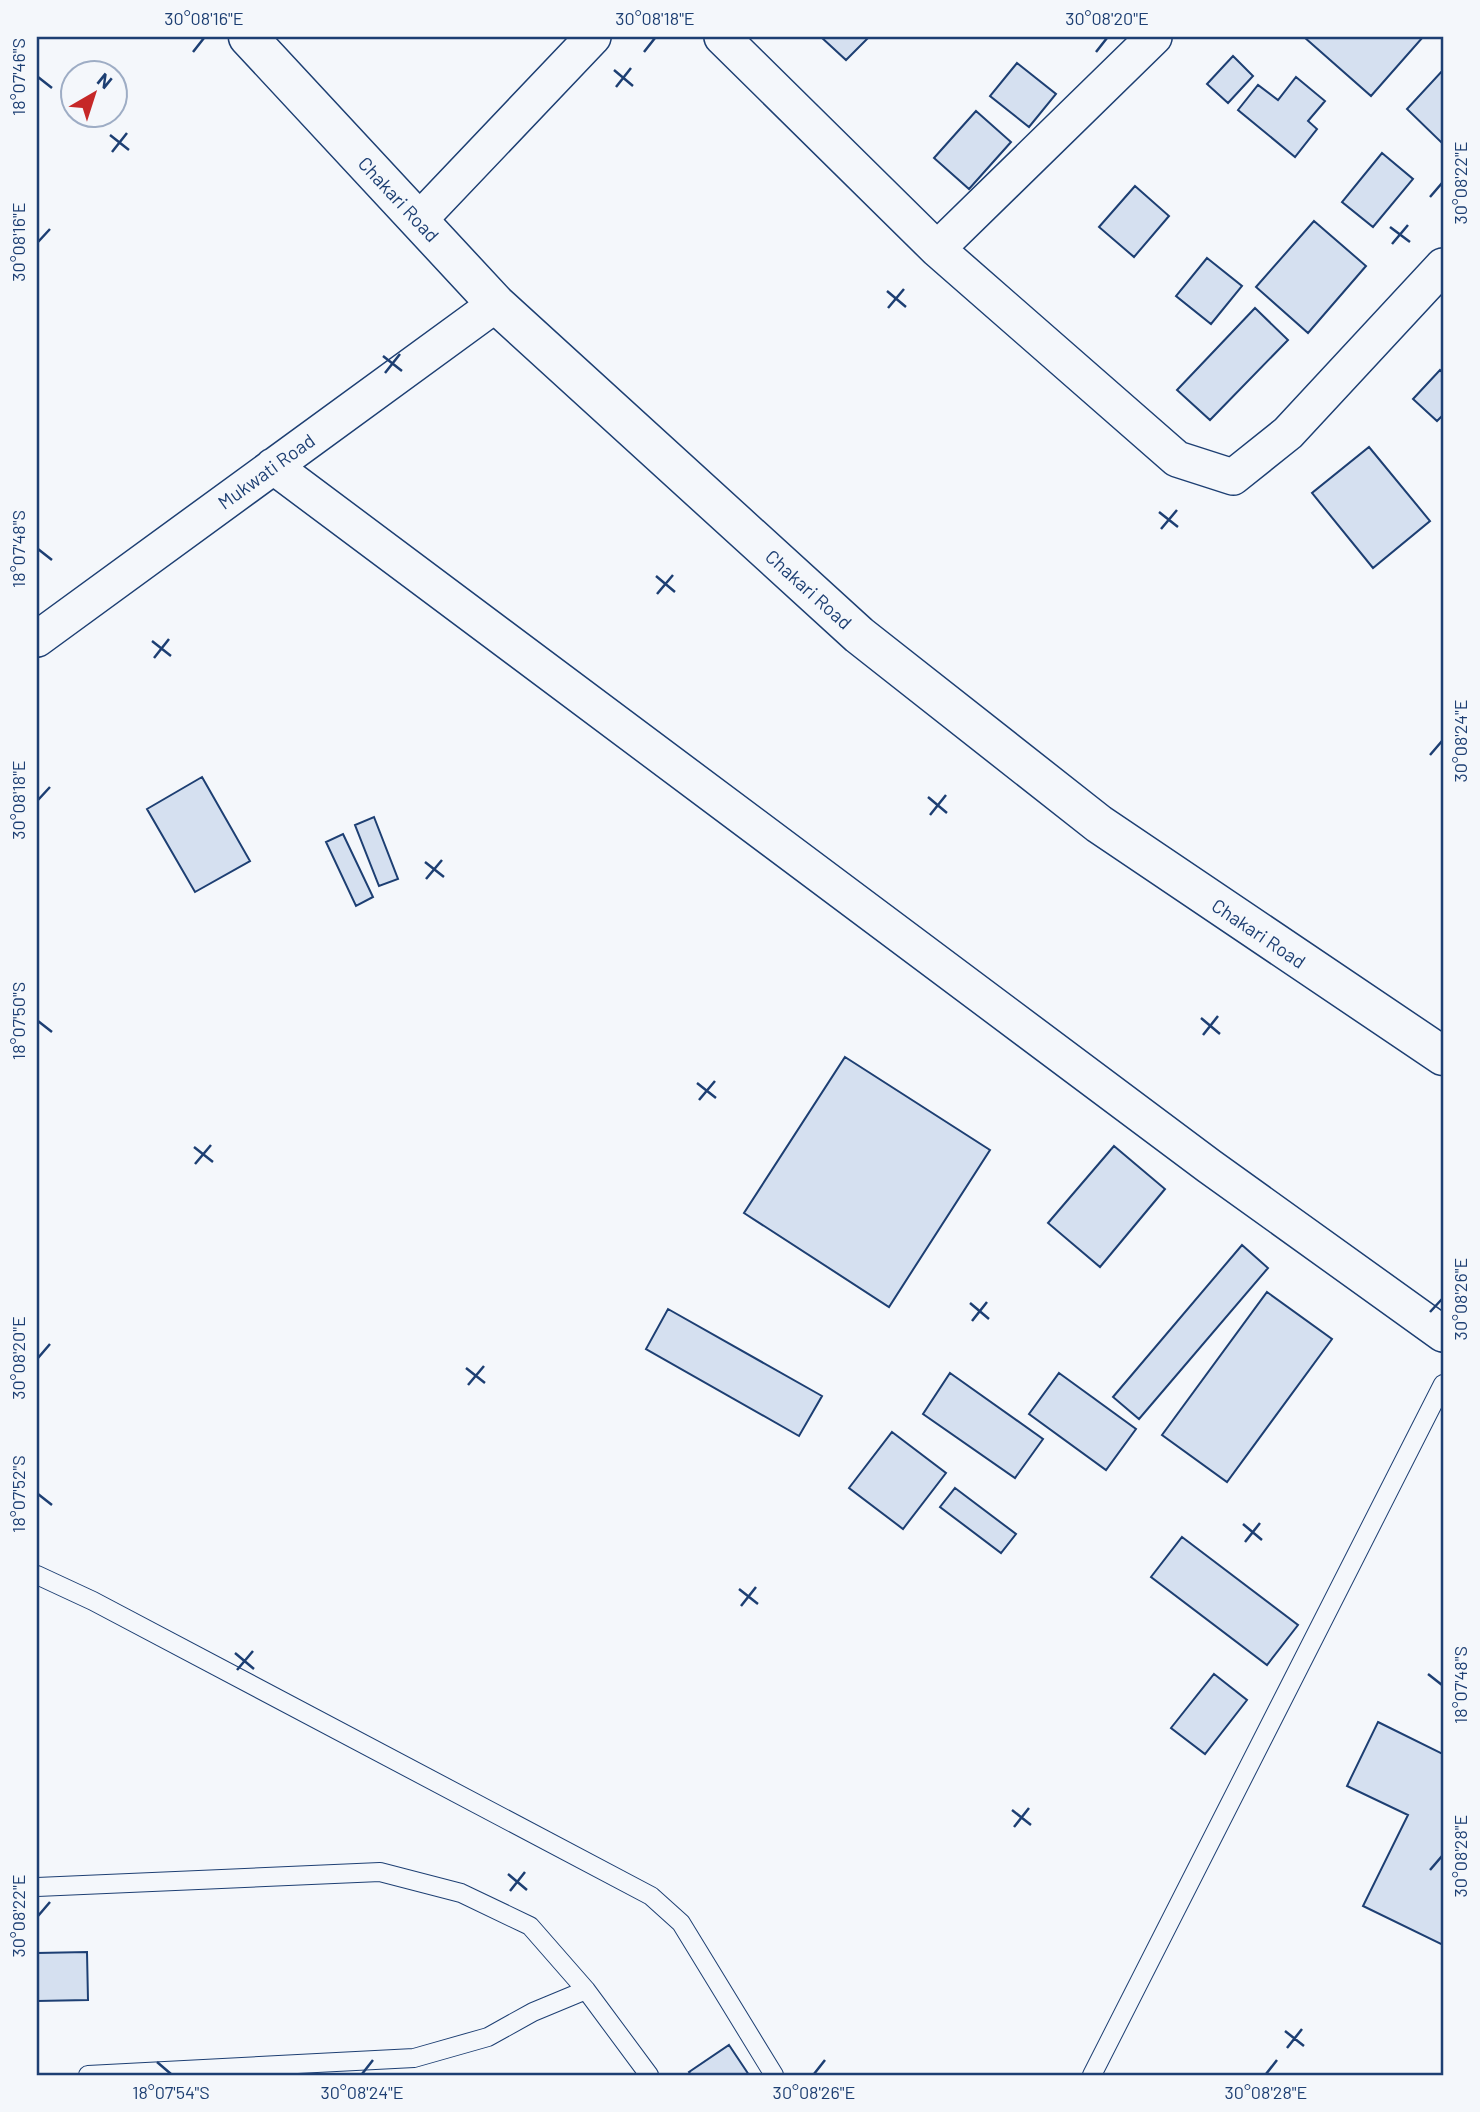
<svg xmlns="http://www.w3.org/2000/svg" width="1480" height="2112" font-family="Barlow,sans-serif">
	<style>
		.building { fill: #d5e0f0; stroke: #1d3f73; stroke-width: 2 }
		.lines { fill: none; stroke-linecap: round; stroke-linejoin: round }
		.lane-casing { stroke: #1d3f73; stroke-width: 20 }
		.street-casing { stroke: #1d3f73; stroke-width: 38 }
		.secondary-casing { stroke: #1d3f73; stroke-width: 41 }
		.lane { stroke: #f4f7fb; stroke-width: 18 }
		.street { stroke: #f4f7fb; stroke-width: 35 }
		.secondary { stroke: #f4f7fb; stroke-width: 38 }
		.ticks { fill: none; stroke: #1d3f73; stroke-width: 2.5 }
		.labels { text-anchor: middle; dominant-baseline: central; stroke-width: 5; stroke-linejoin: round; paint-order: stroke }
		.street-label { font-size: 19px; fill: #1d3f73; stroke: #f4f7fb }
		.neatline { fill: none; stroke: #1d3f73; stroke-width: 2.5 }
		.ticks-label { font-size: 18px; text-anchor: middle; fill: #1d3f73 }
	</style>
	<rect width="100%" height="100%" fill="#f4f7fb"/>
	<path class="building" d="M821 37H869L846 60Z
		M1304 37H1423L1371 96Z
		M1233 56 1253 76 1228 103 1207 84Z
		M1017 63 1056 94 1029 127 990 96Z
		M1443 70V144L1407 109Z
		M1296 77 1325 101 1308 121 1317 129 1295 157 1238 110 1258 85 1278 100Z
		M976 111 1011 142 969 189 934 158Z
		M1382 153 1413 179 1373 227 1342 202Z
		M1135 186 1169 216 1134 257 1099 227Z
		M1314 221 1366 266 1308 333 1256 287Z
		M1207 258 1242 286 1211 324 1176 296Z
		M1255 308 1288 340 1210 420 1177 390Z
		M1440 370 1443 373V415L1437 421 1413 399Z
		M1369 447 1430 521 1373 568 1312 493Z
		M202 777 250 861 195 892 147 809Z
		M374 817 398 879 379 886 355 825Z
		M343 834 373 897 356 906 326 842Z
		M845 1057 990 1150 889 1307 744 1213Z
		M1114 1146 1165 1189 1100 1267 1048 1223Z
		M1242 1245 1268 1268 1139 1419 1113 1397Z
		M1267 1292 1332 1339 1227 1482 1162 1435Z
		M668 1309 822 1396 799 1436 646 1349Z
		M950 1373 1043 1439 1015 1478 923 1414Z
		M1059 1373 1136 1429 1106 1470 1029 1414Z
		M892 1432 946 1473 903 1529 849 1488Z
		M955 1488 1016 1534 1001 1553 940 1507Z
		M1182 1537 1298 1625 1267 1665 1151 1577Z
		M1214 1674 1247 1700 1205 1754 1171 1728Z
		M1378 1722 1443 1754V1945L1363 1906 1408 1815 1347 1786Z
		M87 1952 88 2000 37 2001V1953Z
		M729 2045 749 2075H691L689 2072Z"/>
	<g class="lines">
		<defs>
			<path id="lane" d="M37 1575 93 1601 651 1896 681 1923 774 2075
				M37 1887 380 1872 461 1893 530 1926 586 1990 649 2075
				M88 2075 414 2058 488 2037 533 2012 586 1990
				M1092 2075 1443 1384"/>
			<path id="street" d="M722 37 937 249 1177 459 1233 477 1288 433 1443 266
				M419 220 593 37
				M937 249 1154 37
				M273 466 1209 1166 1443 1334
				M37 639 496 304"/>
			<path id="secondary" d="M248 37 496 304 859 635 1099 824 1443 1056"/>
		</defs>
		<use href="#lane" class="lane-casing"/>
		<use href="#street" class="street-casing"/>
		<use href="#secondary" class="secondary-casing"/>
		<use href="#lane" class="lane"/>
		<use href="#street" class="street"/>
		<use href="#secondary" class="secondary"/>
	</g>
	<path class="ticks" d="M193 52 204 38M644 52 655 38M1096 52 1107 38M614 70 633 86M38 77 52 88M616 87 631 68M110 135 129 150M112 152 127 133M1430 197 1442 183M1390 227 1410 242M38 242 50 229M1392 244 1408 225M887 291 906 307M888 308 904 289M383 356 402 371M385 373 400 354M1159 512 1178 527M1161 529 1177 510M38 549 52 560M656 576 675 592M657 594 673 575M152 641 171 656M154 658 169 639M1430 755 1442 741M928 797 947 813M38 800 50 787M930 815 946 795M425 862 444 877M426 879 442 860M1201 1018 1220 1034M38 1021 52 1032M1203 1035 1218 1016M697 1083 716 1098M699 1100 715 1081M194 1147 213 1162M195 1164 211 1145M970 1303 989 1319M1430 1312 1442 1299M972 1321 987 1302M38 1358 50 1344M466 1368 485 1383M468 1385 484 1366M38 1494 52 1505M1243 1524 1262 1540M1245 1542 1260 1523M739 1589 758 1604M741 1606 756 1587M235 1653 254 1669M237 1670 253 1651M1428 1674 1442 1685M1012 1810 1031 1825M1014 1827 1029 1808M1430 1870 1442 1856M508 1874 527 1890M510 1891 525 1872M38 1916 50 1902M1285 2031 1304 2046M1287 2048 1302 2029M157 2062 171 2074M362 2074 373 2060M814 2074 825 2060M1266 2074 1277 2060"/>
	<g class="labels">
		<g class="street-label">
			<text transform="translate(399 199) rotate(47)">Chakari Road</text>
			<text transform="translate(266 471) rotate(-36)">Mukwati Road</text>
			<text transform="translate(809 589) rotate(42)">Chakari Road</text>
			<text transform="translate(1259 933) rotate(34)">Chakari Road</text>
		</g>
	</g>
	<rect width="1480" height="2112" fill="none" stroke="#f4f7fb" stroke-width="77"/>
	<g transform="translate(94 94) rotate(39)"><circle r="33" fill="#f4f7fb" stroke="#9eadc5" stroke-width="2"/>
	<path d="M0-5L12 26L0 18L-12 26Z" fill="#c62828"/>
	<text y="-10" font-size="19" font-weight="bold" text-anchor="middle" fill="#1d3f73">N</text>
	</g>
	<rect x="38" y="38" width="1404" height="2036" class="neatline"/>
	<g class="ticks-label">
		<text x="204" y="25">30°08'16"E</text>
		<text x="655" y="25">30°08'18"E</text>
		<text x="1107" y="25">30°08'20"E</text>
		<text transform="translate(19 77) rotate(-90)" y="6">18°07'46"S</text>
		<text transform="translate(1461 183) rotate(-90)" y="6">30°08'22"E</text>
		<text transform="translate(19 242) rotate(-90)" y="6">30°08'16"E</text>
		<text transform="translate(19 549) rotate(-90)" y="6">18°07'48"S</text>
		<text transform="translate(1461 741) rotate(-90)" y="6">30°08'24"E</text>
		<text transform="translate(19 800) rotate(-90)" y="6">30°08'18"E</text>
		<text transform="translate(19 1021) rotate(-90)" y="6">18°07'50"S</text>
		<text transform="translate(1461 1299) rotate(-90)" y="6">30°08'26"E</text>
		<text transform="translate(19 1358) rotate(-90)" y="6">30°08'20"E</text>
		<text transform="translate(19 1494) rotate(-90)" y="6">18°07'52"S</text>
		<text transform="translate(1461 1685) rotate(-90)" y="6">18°07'48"S</text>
		<text transform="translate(1461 1856) rotate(-90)" y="6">30°08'28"E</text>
		<text transform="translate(19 1916) rotate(-90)" y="6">30°08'22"E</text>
		<text x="171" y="2099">18°07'54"S</text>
		<text x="362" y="2099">30°08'24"E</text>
		<text x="814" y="2099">30°08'26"E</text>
		<text x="1266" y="2099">30°08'28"E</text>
	</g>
</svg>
